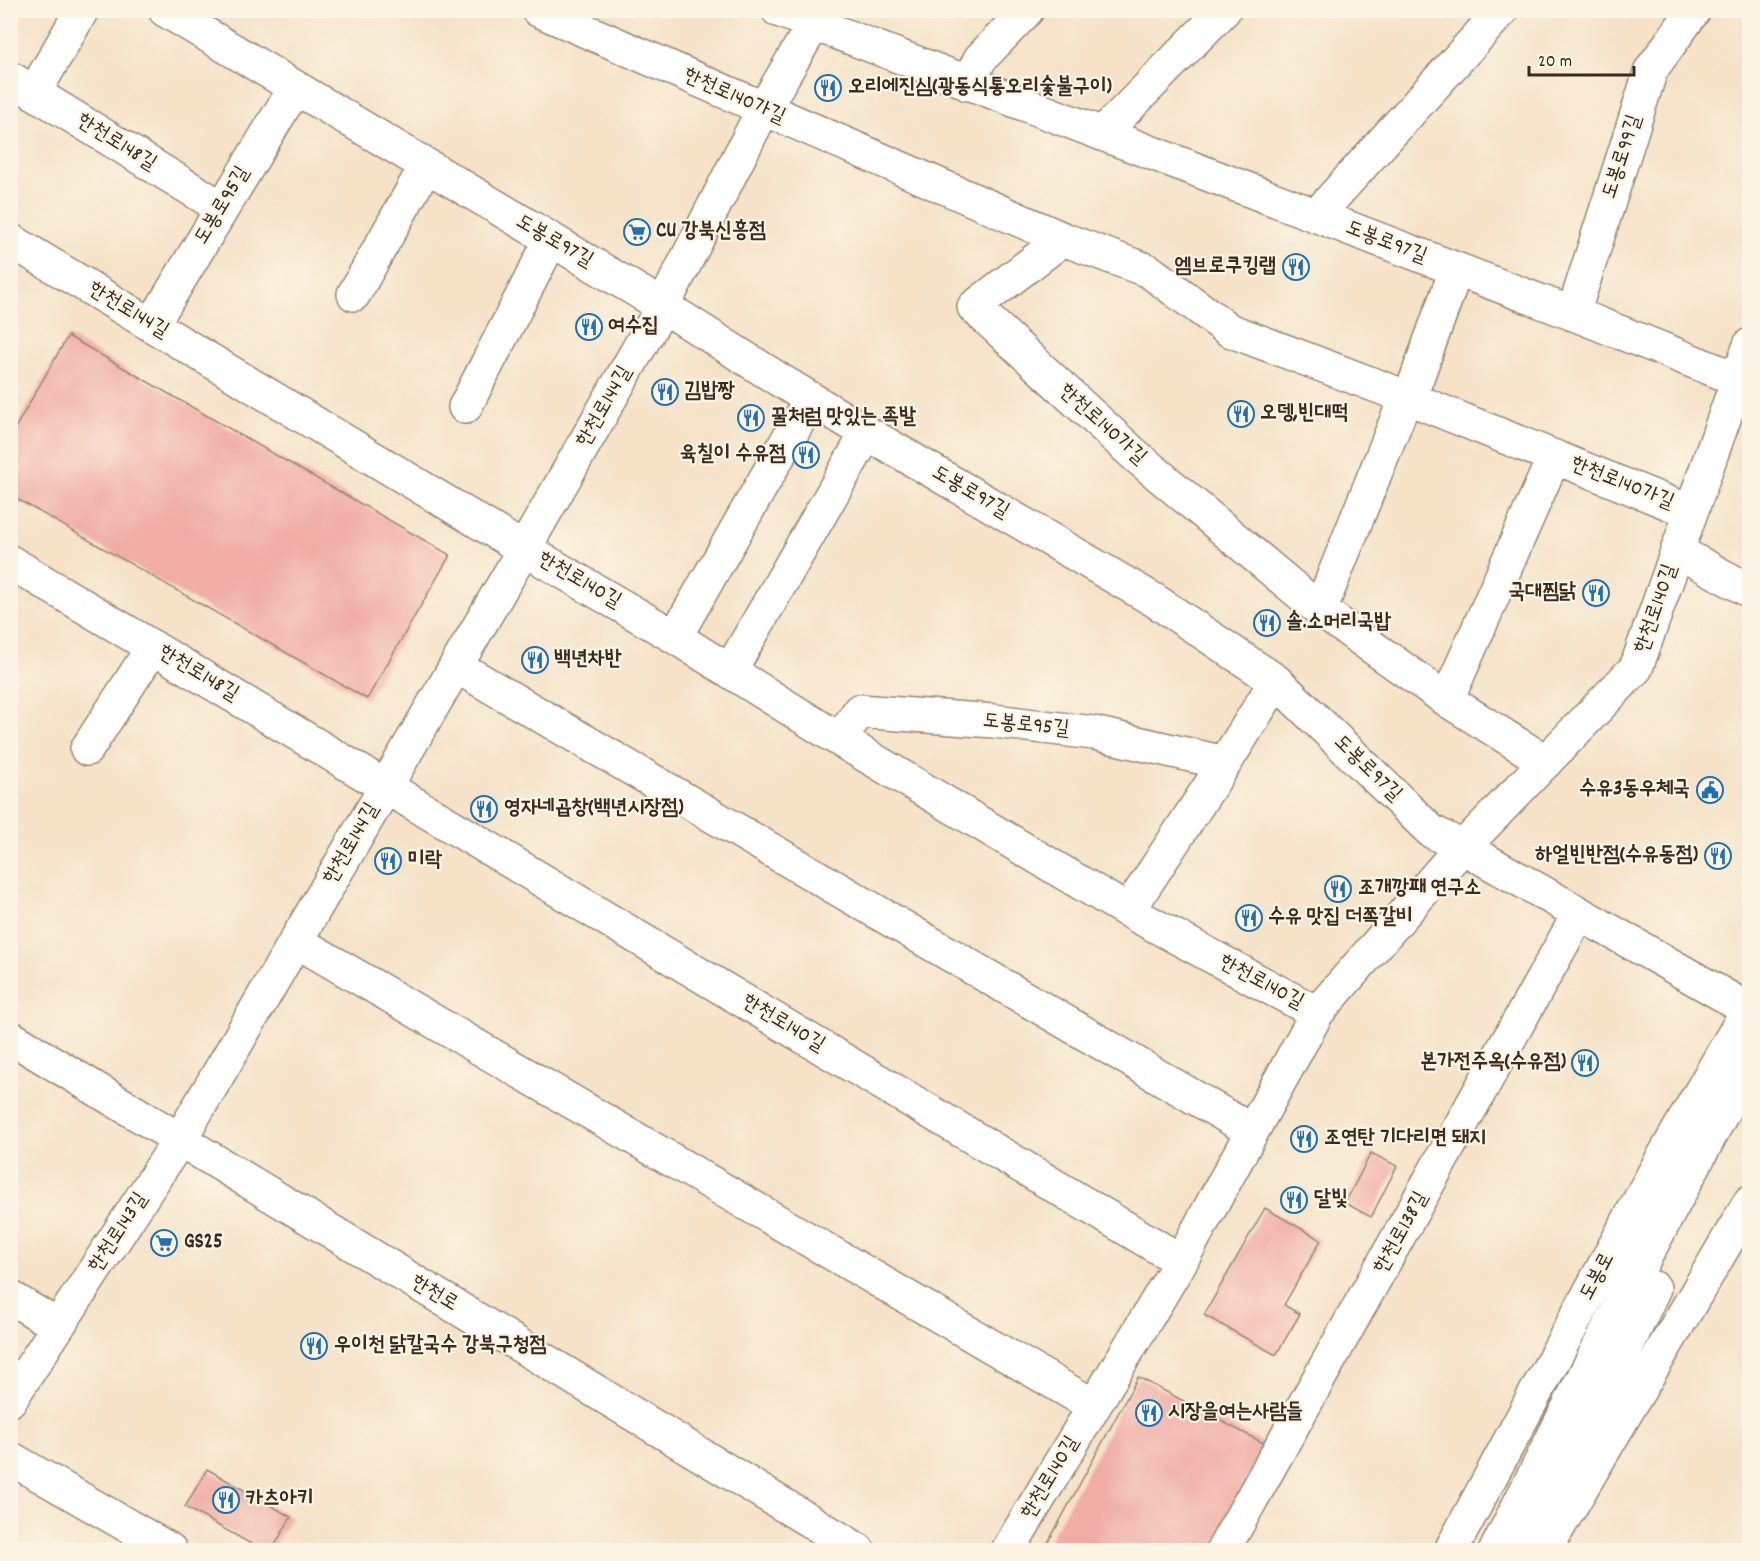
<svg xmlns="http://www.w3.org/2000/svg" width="1760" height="1561" font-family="Dekko,'Poor Story',sans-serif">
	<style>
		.building { fill: #f0aca5 }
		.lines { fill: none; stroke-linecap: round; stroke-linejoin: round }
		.minor-casing { stroke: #988672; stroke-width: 36 }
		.major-casing { stroke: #988672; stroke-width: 36 }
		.minor { stroke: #fff; stroke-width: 33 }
		.major { stroke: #fff; stroke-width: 33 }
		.labels { text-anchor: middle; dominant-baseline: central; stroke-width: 4.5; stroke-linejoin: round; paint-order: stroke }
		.poi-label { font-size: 21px; font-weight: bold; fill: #3b2a1e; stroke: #fcf5e5; text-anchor: start }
		.street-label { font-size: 21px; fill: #3b2a1e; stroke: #fcf5e5 }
	</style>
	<rect width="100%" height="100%" fill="#fcf5e5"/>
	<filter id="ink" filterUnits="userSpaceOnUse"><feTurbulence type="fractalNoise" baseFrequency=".0167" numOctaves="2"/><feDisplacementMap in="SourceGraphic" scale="12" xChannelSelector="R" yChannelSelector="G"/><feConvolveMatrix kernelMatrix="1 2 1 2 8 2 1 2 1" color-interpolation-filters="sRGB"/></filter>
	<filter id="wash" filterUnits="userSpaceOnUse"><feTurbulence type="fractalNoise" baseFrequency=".008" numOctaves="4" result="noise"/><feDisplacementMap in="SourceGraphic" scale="24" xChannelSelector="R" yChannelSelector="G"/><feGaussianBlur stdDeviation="1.35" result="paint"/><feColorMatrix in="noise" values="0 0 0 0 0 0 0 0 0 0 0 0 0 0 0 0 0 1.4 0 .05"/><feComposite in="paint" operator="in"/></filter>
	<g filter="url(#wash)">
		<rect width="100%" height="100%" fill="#f5e2c7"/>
		<g id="blocks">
			<path class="building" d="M68 336 450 555 367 699 10 495V437Z
				M1371 1153 1397 1166 1371 1217 1345 1203Z
				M1265 1208 1321 1240 1284 1305 1300 1314 1276 1355 1204 1315Z
				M1138 1377 1269 1446 1213 1550H1044Z
				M207 1469 291 1517 272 1550H262L185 1507Z"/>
		</g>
	</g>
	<g filter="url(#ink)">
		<use href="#blocks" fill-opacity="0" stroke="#988672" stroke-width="1.5"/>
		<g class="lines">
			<defs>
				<path id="minor" d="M165 10 663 306 778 379 867 433 1154 600 1276 681 1431 831 1464 848 1748 1009
					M538 10 1063 239 1149 271 1229 330 1406 397 1691 512
					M778 10 1579 316 1737 379 1750 386
					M10 78 222 208
					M968 84 980 59 1027 10
					M34 93 82 10
					M1102 134 1224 10
					M1316 216 1502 10
					M1063 239 974 307 1136 456 1320 610 1447 700 1546 762
					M10 240 524 549 675 637 840 740 1128 911 1317 1013
					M354 294 426 166
					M1573 314 1651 70 1694 10
					M152 325 295 88
					M465 407 551 240
					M1677 551 1750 591
					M10 562 784 1025 1181 1261
					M1320 610 1406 397 1414 386 1456 270
					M675 637 811 399
					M456 666 1252 1131
					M730 671 867 433
					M1447 700 1554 457
					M840 740 859 711 994 721 1094 733 1225 763
					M87 749 153 647
					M1128 911 1225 763 1276 681
					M296 941 1094 1406
					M10 1297 58 1326
					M10 1400 180 1139 229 1056 524 549 663 306 763 110 822 10
					M10 1458 170 1550
					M1528 1536 1603 1398 1654 1288
					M1008 1550 1181 1261 1317 1013 1446 865 1636 668 1750 345
					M1223 1550 1579 914
					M1496 1550 1635 1276 1750 1061"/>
				<path id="major" d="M10 1037 858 1550
					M1451 1550 1653 1175 1750 1006
					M1545 1550 1750 1202"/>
			</defs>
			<use href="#minor" class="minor-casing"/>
			<use href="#major" class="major-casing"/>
			<use href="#minor" class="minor"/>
			<use href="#major" class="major"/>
		</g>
	</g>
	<defs>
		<symbol id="restaurant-ring" viewBox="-11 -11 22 22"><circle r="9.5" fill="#fcf5e5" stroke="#1f6fb2" stroke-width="1.5"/><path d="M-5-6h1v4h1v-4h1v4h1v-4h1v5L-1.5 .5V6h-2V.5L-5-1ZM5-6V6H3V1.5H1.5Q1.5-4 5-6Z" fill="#1f6fb2"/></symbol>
		<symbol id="supermarket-ring" viewBox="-11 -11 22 22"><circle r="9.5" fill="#fcf5e5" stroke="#1f6fb2" stroke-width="1.5"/><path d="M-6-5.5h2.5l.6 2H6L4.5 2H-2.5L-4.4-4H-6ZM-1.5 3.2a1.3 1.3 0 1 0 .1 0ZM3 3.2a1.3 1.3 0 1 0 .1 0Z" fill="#1f6fb2"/></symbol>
		<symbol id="civic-ring" viewBox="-11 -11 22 22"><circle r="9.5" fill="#fcf5e5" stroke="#1f6fb2" stroke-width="1.5"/><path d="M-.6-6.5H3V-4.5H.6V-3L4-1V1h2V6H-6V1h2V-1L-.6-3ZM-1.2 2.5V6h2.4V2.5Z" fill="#1f6fb2"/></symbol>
	</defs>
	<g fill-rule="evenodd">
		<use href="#restaurant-ring" x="813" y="73" width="30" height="30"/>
		<use href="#supermarket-ring" x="622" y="217" width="30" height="30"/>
		<use href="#restaurant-ring" x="1281" y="252" width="30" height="30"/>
		<use href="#restaurant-ring" x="574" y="312" width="30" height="30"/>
		<use href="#restaurant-ring" x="650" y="377" width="30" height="30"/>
		<use href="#restaurant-ring" x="1226" y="399" width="30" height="30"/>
		<use href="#restaurant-ring" x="736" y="403" width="30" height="30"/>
		<use href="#restaurant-ring" x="791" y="440" width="30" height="30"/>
		<use href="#restaurant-ring" x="1581" y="578" width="30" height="30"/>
		<use href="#restaurant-ring" x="1252" y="608" width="30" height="30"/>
		<use href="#restaurant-ring" x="520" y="645" width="30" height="30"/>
		<use href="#civic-ring" x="1695" y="775" width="30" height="30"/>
		<use href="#restaurant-ring" x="469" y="794" width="30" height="30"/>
		<use href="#restaurant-ring" x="1703" y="841" width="30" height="30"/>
		<use href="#restaurant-ring" x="373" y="846" width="30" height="30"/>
		<use href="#restaurant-ring" x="1323" y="874" width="30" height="30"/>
		<use href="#restaurant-ring" x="1234" y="903" width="30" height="30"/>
		<use href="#restaurant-ring" x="1570" y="1048" width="30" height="30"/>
		<use href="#restaurant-ring" x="1289" y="1124" width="30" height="30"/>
		<use href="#restaurant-ring" x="1279" y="1185" width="30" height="30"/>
		<use href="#supermarket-ring" x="149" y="1228" width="30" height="30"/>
		<use href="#restaurant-ring" x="299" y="1331" width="30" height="30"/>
		<use href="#restaurant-ring" x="1134" y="1398" width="30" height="30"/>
		<use href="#restaurant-ring" x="211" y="1485" width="30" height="30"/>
	</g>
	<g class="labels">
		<g class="poi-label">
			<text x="848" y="88">오리에진심(광동식통오리숯불구이)</text>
			<text x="656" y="232">CU 강북신흥점</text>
			<text x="1276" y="267" text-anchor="end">엠브로쿠킹랩</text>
			<text x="608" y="327">여수집</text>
			<text x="684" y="392">김밥짱</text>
			<text x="1260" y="414">오뎅,빈대떡</text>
			<text x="771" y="418">꿀처럼 맛있는 족발</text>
			<text x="786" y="455" text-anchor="end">육칠이 수유점</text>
			<text x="1576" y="593" text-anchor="end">국대찜닭</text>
			<text x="1286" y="623">솔.소머리국밥</text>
			<text x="554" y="660">백년차반</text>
			<text x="1690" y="790" text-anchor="end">수유3동우체국</text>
			<text x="504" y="809">영자네곱창(백년시장점)</text>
			<text x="1698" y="856" text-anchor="end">하얼빈반점(수유동점)</text>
			<text x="408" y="861">미락</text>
			<text x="1358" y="889">조개깡패 연구소</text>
			<text x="1268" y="918">수유 맛집 더쪽갈비</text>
			<text x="1566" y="1063" text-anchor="end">본가전주옥(수유점)</text>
			<text x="1324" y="1139">조연탄 기다리면 돼지</text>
			<text x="1314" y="1200">달빛</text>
			<text x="184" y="1243">GS25</text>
			<text x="334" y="1346">우이천 닭칼국수 강북구청점</text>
			<text x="1168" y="1413">시장을여는사람들</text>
			<text x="246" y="1500">카츠아키</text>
		</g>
		<g class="street-label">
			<text transform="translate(734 97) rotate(24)">한천로140가길</text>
			<text transform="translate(116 143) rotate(32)">한천로148길</text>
			<text transform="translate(1623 157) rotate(-72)">도봉로99길</text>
			<text transform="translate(223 206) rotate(-59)">도봉로95길</text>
			<text transform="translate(554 242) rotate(30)">도봉로97길</text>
			<text transform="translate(1386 243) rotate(21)">도봉로97길</text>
			<text transform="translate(128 311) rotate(31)">한천로144길</text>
			<text transform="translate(605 407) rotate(-60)">한천로144길</text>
			<text transform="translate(1102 425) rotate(42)">한천로140가길</text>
			<text transform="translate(1622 484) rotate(22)">한천로140가길</text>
			<text transform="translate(970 493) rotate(30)">도봉로97길</text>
			<text transform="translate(579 581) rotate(30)">한천로140길</text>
			<text transform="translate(1657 609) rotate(-71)">한천로140길</text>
			<text transform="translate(198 674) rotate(31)">한천로148길</text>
			<text transform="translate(1026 726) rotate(6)">도봉로95길</text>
			<text transform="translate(1367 769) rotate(44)">도봉로97길</text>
			<text transform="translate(352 844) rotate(-60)">한천로144길</text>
			<text transform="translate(1261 983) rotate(28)">한천로140길</text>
			<text transform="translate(783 1024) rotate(31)">한천로140길</text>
			<text transform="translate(119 1233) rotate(-57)">한천로143길</text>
			<text transform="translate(1402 1233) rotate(-61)">한천로138길</text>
			<text transform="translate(1598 1277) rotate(-62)">도봉로</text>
			<text transform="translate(434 1294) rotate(31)">한천로</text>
			<text transform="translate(1051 1478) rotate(-59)">한천로140길</text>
		</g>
	</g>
	<rect width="1760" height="1561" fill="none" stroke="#fcf5e5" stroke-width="36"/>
	<path d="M1529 66v9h105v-9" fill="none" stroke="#3b2a1e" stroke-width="3"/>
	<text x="1538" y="66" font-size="18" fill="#3b2a1e" stroke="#fcf5e5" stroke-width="4.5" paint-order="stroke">20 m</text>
</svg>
